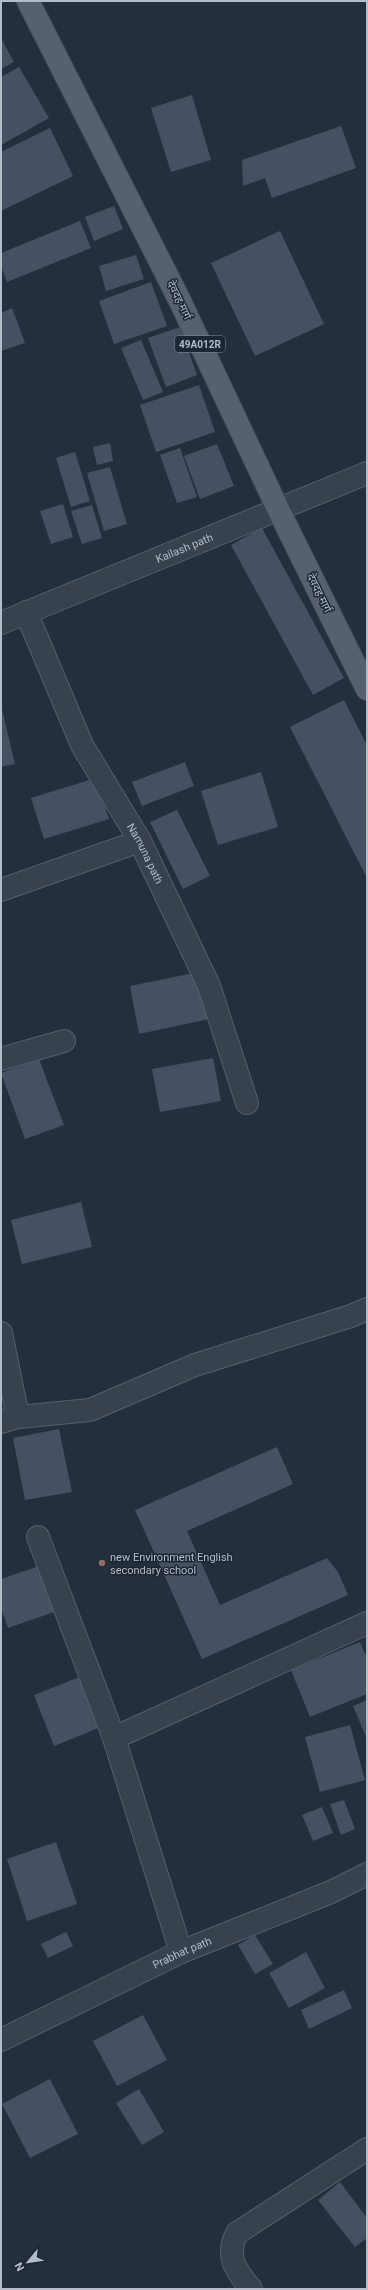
<svg xmlns="http://www.w3.org/2000/svg" width="368" height="2290" font-family="Roboto,'Noto Sans Devanagari',sans-serif">
	<style>
		.building { fill: #455162 }
		.lines { fill: none; stroke-linecap: round; stroke-linejoin: round }
		.minor-casing { stroke: #565f6c; stroke-width: 24 }
		.major-casing { stroke: #414a57; stroke-width: 24 }
		.minor { stroke: #38414e; stroke-width: 22 }
		.major { stroke: #56606e; stroke-width: 22 }
		.education-dot { fill: #8d6e63; stroke: #1d2633; stroke-width: 1.5 }
		.labels { text-anchor: middle; dominant-baseline: central; stroke-width: 3; stroke-linejoin: round; paint-order: stroke }
		.shield { fill: #1d2633; stroke: #878f9c; stroke-width: 1 }
		.shield-label { font-size: 10px; font-weight: bold; fill: #b4bcc9 }
		.street-label { font-size: 11px; fill: #b4bcc9; stroke: #1d2633 }
		.poi-label { font-size: 11px; fill: #b4bcc9; stroke: #1d2633; text-anchor: start }
	</style>
	<rect width="100%" height="100%" fill="#242f3e"/>
	<path class="building" d="M1 38 14 62 1 69Z
		M19 67 49 118 1 145V77Z
		M192 95 211 160 171 172 151 108Z
		M341 126 356 168 272 198 265 178 243 186 242 160Z
		M50 128 73 176 1 211V152Z
		M114 206 123 229 94 241 85 217Z
		M80 221 91 248 7 282 1 266V253Z
		M280 231 324 324 255 356 211 263Z
		M136 255 144 279 106 291 99 266Z
		M151 282 167 326 114 344 99 301Z
		M12 308 25 343 1 351V313Z
		M180 327 197 375 166 387 148 338Z
		M141 340 163 392 143 400 121 348Z
		M199 385 215 432 156 452 140 405Z
		M110 443 113 461 97 465 93 447Z
		M217 444 234 486 200 499 184 456Z
		M180 448 197 497 177 503 160 455Z
		M75 452 90 501 71 507 56 458Z
		M110 467 127 524 104 531 87 473Z
		M63 504 73 537 51 544 40 511Z
		M92 505 102 538 82 544 71 511Z
		M262 528 344 678 313 695 231 545Z
		M344 700 367 745V878L290 727Z
		M1 705 15 764 1 767Z
		M185 762 194 786 142 806 132 782Z
		M261 772 278 827 218 845 201 791Z
		M96 778 109 819 44 839 31 798Z
		M177 810 210 876 183 889 150 822Z
		M199 972 209 1019 139 1034 130 986Z
		M213 1058 221 1101 160 1112 152 1069Z
		M39 1059 64 1125 25 1139 1 1073Z
		M81 1202 92 1247 22 1264 11 1220Z
		M59 1429 72 1492 25 1500 13 1438Z
		M277 1447 293 1484 187 1531 220 1605 327 1558 338 1572 348 1595 202 1659 135 1510Z
		M42 1565 57 1611 8 1628 1 1608V1579Z
		M360 1642 367 1658V1694L310 1717 291 1670Z
		M82 1676 101 1727 54 1746 34 1695Z
		M367 1700V1739L353 1706Z
		M350 1725 365 1780 320 1792 305 1737Z
		M344 1800 355 1829 341 1835 330 1804Z
		M322 1807 333 1833 313 1841 302 1815Z
		M56 1842 77 1904 27 1921 7 1859Z
		M66 1932 73 1946 48 1958 41 1944Z
		M255 1935 273 1964 255 1974 238 1945Z
		M306 1952 325 1988 289 2008 269 1973Z
		M344 1990 352 2008 309 2029 301 2010Z
		M143 2015 167 2060 117 2086 93 2041Z
		M50 2079 78 2134 30 2158 2 2104Z
		M139 2089 164 2132 142 2145 116 2103Z
		M340 2182 367 2218V2238L355 2247 318 2200Z"/>
	<g class="lines">
		<defs>
			<g id="minor">
				<path id="s1" d="M26 612 82 745 140 841 209 986 247 1103"/>
				<path id="s2" d="M1 623 367 473"/>
				<path d="M1 890 140 841"/>
				<path d="M1 1059 64 1041"/>
				<path d="M1 1333 18 1417"/>
				<path d="M1 1422 18 1417 90 1410 195 1365 351 1316 367 1309"/>
				<path d="M38 1537 114 1738 181 1952"/>
				<path d="M114 1738 367 1623"/>
				<path id="s3" d="M1 2040 181 1952 331 1892 367 1874"/>
				<path d="M251 2289C236 2271 225 2256 237 2233L367 2149"/>
			</g>
			<path id="major" d="M28 1 180 301 278 509 367 689"/>
		</defs>
		<use href="#minor" class="minor-casing"/>
		<use href="#major" class="major-casing"/>
		<use href="#minor" class="minor"/>
		<use href="#major" class="major"/>
	</g>
	<circle class="education-dot" cx="102" cy="1563" r="4"/>
	<g class="labels">
		<rect class="shield" x="175" y="336" width="50" height="16" rx="3"/>
		<g class="shield-label">
			<text x="200" y="344">49A012R</text>
		</g>
		<g class="street-label">
			<text transform="translate(179 300) rotate(64)">देवदह मार्ग</text>
			<text stroke="none"><textPath href="#s2" startOffset="198">Kailash path</textPath></text>
			<text transform="translate(319 593) rotate(64)">देवदह मार्ग</text>
			<text stroke="none"><textPath href="#s1" startOffset="270">Namuna path</textPath></text>
			<text stroke="none"><textPath href="#s3" startOffset="201">Prabhat path</textPath></text>
		</g>
		<g class="poi-label">
			<text x="110" y="1557">new Environment English<tspan x="110" dy="13">secondary school</tspan></text>
		</g>
	</g>
	<rect width="368" height="2290" fill="none" stroke="#b4bcc9" stroke-width="4"/>
	<g transform="translate(28 2262) rotate(241)" stroke="#1d2633" stroke-width="3" paint-order="stroke">
	<path d="M0-3L7 15L0 10L-7 15Z" fill="#b4bcc9"/>
	<text y="-6" font-size="11" font-weight="bold" text-anchor="middle" fill="#b4bcc9">N</text>
	</g>
</svg>
